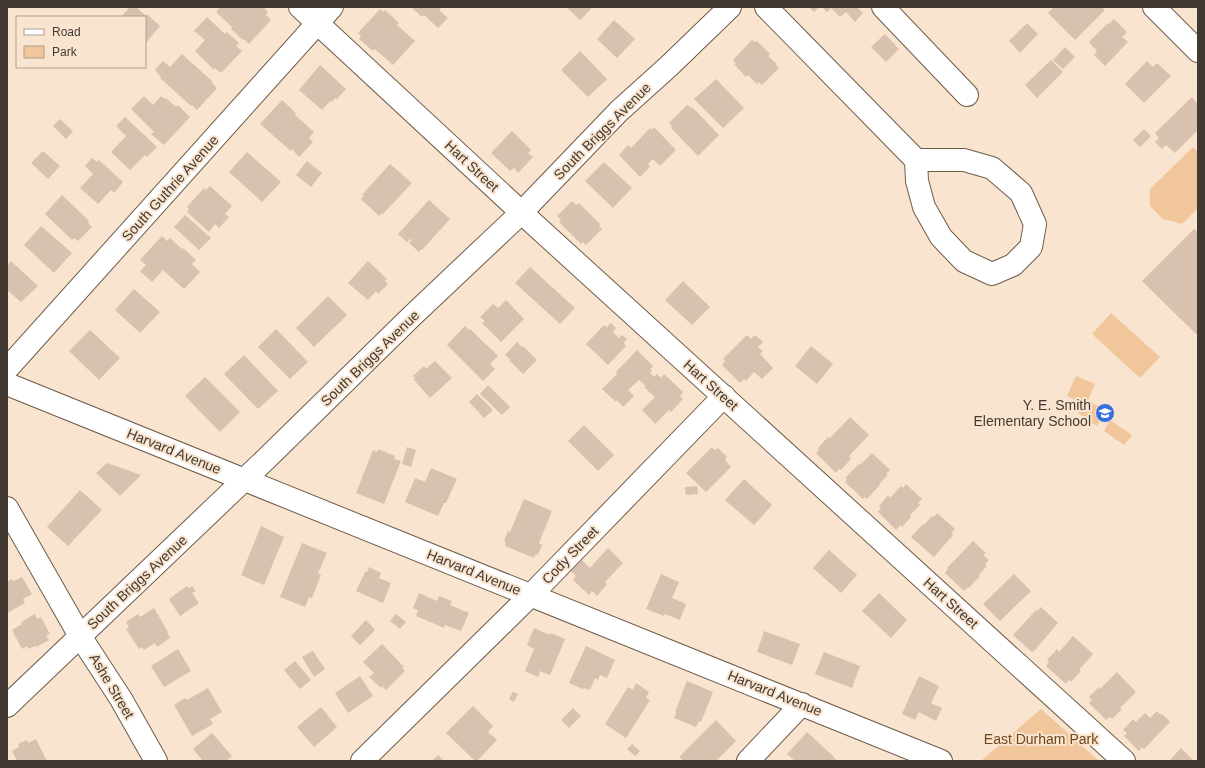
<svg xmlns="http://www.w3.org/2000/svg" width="1205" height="768" font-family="Helvetica,sans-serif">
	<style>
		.green { fill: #f0c69a }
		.building { fill: #d8c1af }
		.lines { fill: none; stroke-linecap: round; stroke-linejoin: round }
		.minor-casing { stroke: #6e5c4a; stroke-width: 24 }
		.minor { stroke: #fff; stroke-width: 22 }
		.labels { text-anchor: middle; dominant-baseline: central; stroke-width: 4; stroke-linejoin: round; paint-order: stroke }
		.street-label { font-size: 14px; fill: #423a32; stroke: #f9e4cf }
		.poi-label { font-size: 14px; fill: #423a32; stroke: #f9e4cf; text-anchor: end }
		.park-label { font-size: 14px; fill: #6d4718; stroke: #f9e4cf }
	</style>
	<rect width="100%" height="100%" fill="#f9e4cf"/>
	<path class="green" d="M1193 147 1198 152V208L1182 224 1163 219 1150 206V189Z
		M1111 313 1160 357 1140 378 1092 334Z
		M1076 376 1095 384 1088 400 1105 411 1097 426 1078 413 1082 403 1067 396Z
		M1110 420 1132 435 1124 445 1104 431Z
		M1041 709 1099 761H981Z"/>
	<path class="building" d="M130 7H136L146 16 147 14 160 26 145 44V17H121Z
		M220 7H263L268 12 266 15 271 20 249 44 244 39 243 40 231 29 232 27 216 12Z
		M411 7H442L439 10 448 18 438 28 424 15 422 17Z
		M566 7H589L591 9 580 20Z
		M809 7H819L814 12Z
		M822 7H857L863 13 855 22 846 12 840 17 831 8 827 12Z
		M1054 7H1102L1105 10 1075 40 1048 13Z
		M380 9 383 12 385 10 399 23 397 25 415 41 393 65 375 49 373 51 359 39 361 36 358 33Z
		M207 17 225 34 227 32 239 43 236 46 242 51 221 73 215 68 214 70 195 51 205 40 194 31Z
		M1114 19 1127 32 1122 37 1128 42 1105 66 1094 55 1097 51 1089 42 1108 23 1109 24Z
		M614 20 635 39 617 58 597 39Z
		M1027 23 1038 34 1020 53 1009 41Z
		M885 34 899 49 886 62 871 47Z
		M752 40 755 42 757 41 770 54 768 56 777 64 776 65 779 68 762 85 759 82 757 84 748 75 746 77 734 64 736 63 733 60Z
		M1065 47 1075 57 1063 69 1053 60Z
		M580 51 607 79 588 97 561 70Z
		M182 54 213 82 212 83 217 88 197 110 192 105 191 106 160 78 161 77 155 70 163 61 170 67Z
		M1051 60 1063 72 1037 98 1025 85Z
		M1147 61 1153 67 1157 63 1171 76 1144 103 1125 84Z
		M320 65 346 89 337 99 335 98 332 102 330 101 322 110 299 90Z
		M716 79 744 108 723 128 694 99Z
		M144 96 153 105 161 96 165 99 166 98 176 107 178 105 190 117 164 145 151 134 154 132 131 109Z
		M1192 97 1198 104V130L1175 153 1166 145 1162 149 1155 142 1159 138 1155 133Z
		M282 100 296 113 295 115 314 132 309 138 313 142 299 157 292 149 291 151 260 124Z
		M687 105 691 108 692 107 719 135 698 156 671 128 672 126 669 123Z
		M125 117 157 147 147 157 145 155 130 170 111 152 126 136 116 126Z
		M60 119 73 131 66 139 53 126Z
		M654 127 676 150 660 166 653 159 648 164 650 167 640 177 619 155 628 145 631 148 650 128 651 130Z
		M1144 129 1151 136 1140 147 1133 140Z
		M512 131 531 150 528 153 533 157 518 173 514 168 510 171 491 153Z
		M43 151 60 166 48 179 31 163Z
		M247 152 281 182 262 202 229 172Z
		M92 158 97 162 99 160 123 182 114 193 111 190 98 204 80 188 93 174 85 166Z
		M307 161 322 173 311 187 296 175Z
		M604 162 632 188 613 208 585 181Z
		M390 164 412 183 383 214 382 213 379 216 361 199 364 196 362 195Z
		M210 186 232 206 225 214 229 217 219 228 215 224 209 232 187 212 189 209 187 207 204 188 206 190Z
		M62 195 89 221 88 223 92 227 78 241 74 238 72 240 45 214Z
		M429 200 450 219 422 250 421 249 419 252 409 243 412 240 410 239 407 242 398 234Z
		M572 201 576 205 579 203 600 224 599 226 602 229 586 245 583 242 581 244 559 222 561 220 557 216Z
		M185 215 211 238 199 250 174 227Z
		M41 226 72 253 54 273 24 245Z
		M1194 229 1198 232V336L1142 281Z
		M162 236 167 241 170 238 182 249 183 248 196 260 192 264 200 272 184 289 163 270 152 282 140 271 146 265 140 260Z
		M11 261 38 286 21 302 7 290V266Z
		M368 261 387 279 385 281 388 284 378 294 376 291 368 300 348 283Z
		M530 267 575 308 560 324 515 283Z
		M683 281 710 307 692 325 665 300Z
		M134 289 160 312 140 333 115 310Z
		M328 296 347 315 314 347 296 328Z
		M506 300 524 319 501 342 482 323 485 321 480 317 493 304 498 308Z
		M611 323 616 328 613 332 619 338 622 335 627 339 624 343 626 346 608 365 586 344 604 325 607 327Z
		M465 326 469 330 470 329 498 356 490 364 495 369 483 381 447 345Z
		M276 329 308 362 290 379 258 347Z
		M90 330 120 358 99 380 69 351Z
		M747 335 751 339 755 335 763 342 758 347 763 351 760 354 773 368 762 379 754 372 746 381 744 379 740 383 722 365 725 361 723 359Z
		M517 342 522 347 523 346 537 360 523 374 509 360 510 359 505 355Z
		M811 346 833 364 817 384 795 366Z
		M637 350 653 366 650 369 652 371 650 373 654 377 657 374 661 378 664 374 683 392 680 396 683 399 671 412 669 410 655 424 642 410 655 397 644 387 646 386 639 380 628 390 634 396 623 407 617 400 616 402 602 389 617 374 616 372Z
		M244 355 278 391 258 409 224 374Z
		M435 361 452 378 430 398 414 380 415 378 413 376 424 366 426 369Z
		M205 377 240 412 220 432 185 396Z
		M488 385 510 407 502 415 480 394Z
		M477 394 493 410 484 418 469 402Z
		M850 417 869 435 849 456 851 459 841 470 839 469 836 473 816 453 819 450 818 448 828 437 830 438Z
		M584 425 614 455 598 471 568 441Z
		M407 447 416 450 411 467 402 464Z
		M712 447 715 450 718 448 727 457 725 460 731 467 706 492 686 473Z
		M378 449 395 456 394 459 401 461 384 504 356 493 373 450 377 452Z
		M872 453 890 470 886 474 888 475 879 484 880 485 867 499 865 497 863 499 845 482 847 479 845 478 859 464 860 465Z
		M107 463 141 475 120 496 96 473Z
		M431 468 457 479 446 503H444L438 516 405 502 415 478 425 482Z
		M744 479 772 505 754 525 725 500Z
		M906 484 922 499 918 503 920 505 910 515 911 517 902 527 900 525 896 530 878 512 881 508 879 506 888 495 890 498 901 486 903 488Z
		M697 486 698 494 686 495 685 487Z
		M80 490 102 510 68 546 47 527Z
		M524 499 552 511 539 543 542 545 538 555 536 554 534 558 505 546 506 542 504 541 508 531 510 532Z
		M937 513 955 529 951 533 953 535 934 557 911 537 923 524 924 525 932 516 934 517Z
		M261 526 284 537 264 585 241 575Z
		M973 541 986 553 983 555 989 560 985 564 987 566 979 575 980 576 969 588 968 587 964 591 945 573 948 569 947 568Z
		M302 543 327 553 318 573 321 575 312 598 309 597 305 607 280 597Z
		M608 548 623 563 605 582 607 584 597 596 592 591 589 595 573 580 576 576 571 571 582 560 590 568Z
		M829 550 857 575 841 593 813 568Z
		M369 567 381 573 379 578 391 583 383 603 356 591 365 572H367Z
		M661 574 679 582 672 598 686 604 680 620 665 614 664 616 646 609Z
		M1014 574 1031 591 1000 621 983 604Z
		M22 577 32 594 23 599 25 603 7 613V582L12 579 13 581Z
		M187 586 189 588 192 586 196 591 192 593 199 603 180 616 169 599Z
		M419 593 437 601 439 596 452 601 450 605 469 613 461 631 445 625 444 628 416 616 418 610 413 608Z
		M879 593 907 620 891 638 862 611Z
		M1041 607 1058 623 1035 650 1032 652 1013 635 1036 610 1037 611Z
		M154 608 168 632H167L170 638 157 647 155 643 144 650 142 647 139 649 126 629 129 627 126 622 138 614 140 617Z
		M35 614 37 619 41 617 50 634 46 636 49 640 36 647 35 646 29 649 27 646 22 649 12 630 22 624 21 622Z
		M396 614 406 622 400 629 390 621Z
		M366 620 375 630 360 645 351 636Z
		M534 628 550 635 551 633 565 639 550 675 540 671 538 677 525 671 534 649 527 645Z
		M764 631 800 644 792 665 757 652Z
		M1073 636 1093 654 1079 670 1081 671 1071 682 1069 680 1066 684 1046 666 1049 662 1047 660 1057 649 1059 652Z
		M382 644 404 667 402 668 405 671 386 690 382 686 381 688 369 677 374 673 363 662Z
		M586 646 615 660 607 678 600 675 598 680 595 678 590 690 584 688 583 689 569 683Z
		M178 649 191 671 164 687 151 666Z
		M313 651 325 669 314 677 302 657Z
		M824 652 860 666 852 688 815 674Z
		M295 661 311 680 300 689 284 670Z
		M1117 672 1136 692 1120 708 1122 709 1112 719 1110 717 1106 720 1089 703 1092 700 1089 697 1099 687 1100 689Z
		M360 676 373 696 348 713 335 693Z
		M919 676 939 686 931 703 942 708 936 721 919 712 915 720 902 714Z
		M687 681 713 692 701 722 699 721 696 727 674 718 676 712H675Z
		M636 683 649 692 646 698 650 700 626 738 605 724 628 687 633 690Z
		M208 688 222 712 210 719 213 724 192 736 174 705 185 698 187 700Z
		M513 692 518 694 514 702 509 699Z
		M473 706 493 726 488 732 497 740 477 761H475L446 733Z
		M321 707 337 727 314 747 297 727Z
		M573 708 581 716 569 728 561 720Z
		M1157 711 1161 715 1162 714 1170 722 1144 749 1142 747 1139 751 1124 736 1127 733 1123 730 1133 719 1136 722 1145 713 1150 718Z
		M716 720 736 741 716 761H684L679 757Z
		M807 732 833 756 837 761H795L787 754Z
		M212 733 232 756 226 761H203L193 749Z
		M36 739 47 761H17L12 751 19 747 18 744 27 740 28 743Z
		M632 744 640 751 635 756 627 749Z
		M1181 748 1194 761H1169Z
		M438 755 444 761H432Z"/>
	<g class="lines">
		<defs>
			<path id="minor" d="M300 7 535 225 1124 761
				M766 7 916 160 917 181 924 207 941 237 964 261 992 274 1013 265 1031 247 1035 224 1021 193 992 168 964 160H916
				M883 7 967 95
				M1154 7 1198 51
				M7 369 332 7
				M7 384 941 761
				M7 508 80 636 121 699 156 761
				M7 706 266 459 412 316 521 213 619 111 669 66 730 7
				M362 761 531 595 724 396
				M748 761 802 704"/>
		</defs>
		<use href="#minor" class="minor-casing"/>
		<use href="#minor" class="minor"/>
	</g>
	<defs>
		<symbol id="school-disc" viewBox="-11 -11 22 22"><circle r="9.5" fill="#356fde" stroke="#f9e4cf"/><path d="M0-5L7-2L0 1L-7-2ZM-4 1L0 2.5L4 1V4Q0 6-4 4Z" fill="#fff"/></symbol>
	</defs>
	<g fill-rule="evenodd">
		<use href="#school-disc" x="1094" y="402" width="22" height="22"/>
	</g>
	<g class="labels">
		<g class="street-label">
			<text transform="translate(602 131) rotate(-45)">South Briggs Avenue</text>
			<text transform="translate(472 166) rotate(43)">Hart Street</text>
			<text transform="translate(170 188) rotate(-48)">South Guthrie Avenue</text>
			<text transform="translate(370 358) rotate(-44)">South Briggs Avenue</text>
			<text transform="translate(711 385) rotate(42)">Hart Street</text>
			<text transform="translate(174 451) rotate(22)">Harvard Avenue</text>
			<text transform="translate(570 555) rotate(-46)">Cody Street</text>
			<text transform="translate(474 572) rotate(22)">Harvard Avenue</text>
			<text transform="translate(137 582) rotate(-43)">South Briggs Avenue</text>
			<text transform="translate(951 603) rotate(42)">Hart Street</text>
			<text transform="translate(112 686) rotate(59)">Ashe Street</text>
			<text transform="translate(775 693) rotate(22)">Harvard Avenue</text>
		</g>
		<g class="poi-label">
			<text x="1091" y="405">Y. E. Smith<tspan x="1091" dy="16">Elementary School</tspan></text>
		</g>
		<g class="park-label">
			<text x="1041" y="739">East Durham Park</text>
		</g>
	</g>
	<rect width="1205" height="768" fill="none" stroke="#423a32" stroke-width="16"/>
	<rect x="16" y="16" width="130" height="52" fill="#f9e4cf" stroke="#b0a090"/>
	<rect x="24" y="29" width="20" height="6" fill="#ffffff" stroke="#b0a090"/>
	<text x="52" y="36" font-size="12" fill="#423a32">Road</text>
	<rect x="24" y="46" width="20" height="12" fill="#f0c69a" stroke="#b0a090"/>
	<text x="52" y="56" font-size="12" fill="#423a32">Park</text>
</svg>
